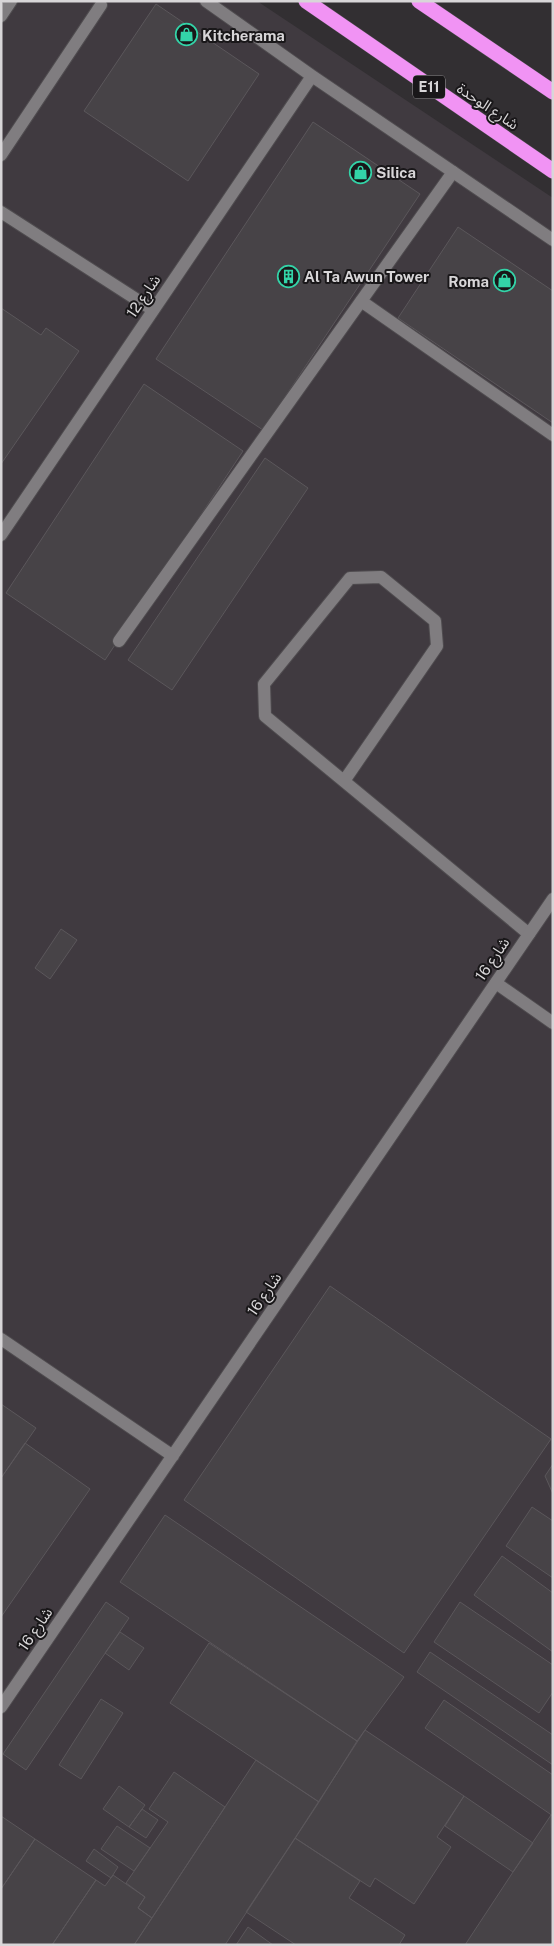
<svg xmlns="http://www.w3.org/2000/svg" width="554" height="1946" font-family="'Public Sans','Noto Sans Arabic',sans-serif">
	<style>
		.built { fill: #403a40 }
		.building { fill: #474347; stroke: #5b575b }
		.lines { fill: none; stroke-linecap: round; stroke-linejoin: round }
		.service-casing { stroke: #4f4c4f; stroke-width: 14 }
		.minor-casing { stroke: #4f4c4f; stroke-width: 14 }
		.motorway-casing { stroke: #4f4c4f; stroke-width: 16 }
		.service { stroke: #807d80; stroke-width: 12 }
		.minor { stroke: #807d80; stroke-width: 12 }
		.motorway { stroke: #f193f4; stroke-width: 15 }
		.labels { text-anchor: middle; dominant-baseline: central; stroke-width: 4; stroke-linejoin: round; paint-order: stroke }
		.shield { fill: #191719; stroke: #9f9d9f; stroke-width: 1 }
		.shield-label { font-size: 14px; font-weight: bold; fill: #d8d6d8 }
		.poi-label { font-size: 15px; font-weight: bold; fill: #d8d6d8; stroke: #191719; text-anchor: start }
		.street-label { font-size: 15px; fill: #d8d6d8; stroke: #191719 }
	</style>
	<rect width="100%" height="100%" fill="#322f32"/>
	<path class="built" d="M1 1H257L553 198V1945H1Z"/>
	<path class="building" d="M156 4 259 74 188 181 84 111Z
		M313 122 420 194 263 430 156 359Z
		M458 227 553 291V423L398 318Z
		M1 308 41 335 46 328 79 351 1 464Z
		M144 384 243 451 105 660 6 593Z
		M265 458 308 488 172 690 128 660Z
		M61 929 77 940 50 979 35 968Z
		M330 1286 551 1439 404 1653 184 1500Z
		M1 1404 36 1428 1 1478Z
		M25 1443 90 1489 1 1617V1478Z
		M553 1464V1494L545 1476Z
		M532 1507 553 1521V1578L506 1546Z
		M165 1515 404 1677 357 1741 120 1582Z
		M502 1556 553 1593V1652L474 1595Z
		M106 1602 129 1618 26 1770 3 1754Z
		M460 1602 553 1665V1692L539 1713 434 1642Z
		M120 1632 144 1648 129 1670 105 1653Z
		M209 1643 357 1741 319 1802 170 1703Z
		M430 1652 553 1735V1765L417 1672Z
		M101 1699 123 1713 81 1779 59 1765Z
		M444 1700 553 1775V1816L425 1728Z
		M365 1730 464 1796 437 1837 451 1847 414 1904 375 1878 370 1887 295 1838Z
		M256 1760 319 1802 225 1945H134Z
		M174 1772 225 1807 152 1918 138 1908 145 1897 126 1883 168 1822 149 1809Z
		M119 1786 145 1805 129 1827 103 1809Z
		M464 1796 533 1843 513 1872 445 1826Z
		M142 1809 158 1820 146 1838 129 1827Z
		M551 1815 553 1945H465L513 1872Z
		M1 1816 35 1839 1 1889Z
		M117 1826 150 1848 134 1871 101 1849Z
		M295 1838 360 1881 349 1898 405 1935 399 1945H296L246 1912Z
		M35 1839 96 1880 52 1945H1V1889Z
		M94 1849 118 1867 111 1878 86 1861Z
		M113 1875 145 1897 138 1908 152 1918 134 1945H52L96 1880 105 1886Z
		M248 1927 273 1945H236Z"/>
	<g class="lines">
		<defs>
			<path id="service" d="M1 16 11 1
				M1 155 101 5
				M1 212 153 310
				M361 301 553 435
				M119 641 453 172
				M344 781 437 646 435 621 381 577 350 578 264 684 265 716 529 934
				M496 983 553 1023"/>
			<path id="minor" d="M206 1 312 76 553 240
				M1 535 312 76
				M1 1339 173 1456
				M1 1707 553 899"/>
			<path id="motorway" d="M306 1 553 171
				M419 1 553 92"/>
		</defs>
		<use href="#service" class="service-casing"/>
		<use href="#minor" class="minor-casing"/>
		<use href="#motorway" class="motorway-casing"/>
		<use href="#service" class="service"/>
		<use href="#minor" class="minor"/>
		<use href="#motorway" class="motorway"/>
	</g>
	<defs>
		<symbol id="shop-ring" viewBox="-11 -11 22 22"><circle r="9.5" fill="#191719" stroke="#33d4a8" stroke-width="1.5"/><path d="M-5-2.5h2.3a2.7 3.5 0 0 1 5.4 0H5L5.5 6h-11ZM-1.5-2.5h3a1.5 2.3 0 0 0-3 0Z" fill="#33d4a8"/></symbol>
		<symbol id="building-ring" viewBox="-11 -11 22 22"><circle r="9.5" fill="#191719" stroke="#33d4a8" stroke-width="1.5"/><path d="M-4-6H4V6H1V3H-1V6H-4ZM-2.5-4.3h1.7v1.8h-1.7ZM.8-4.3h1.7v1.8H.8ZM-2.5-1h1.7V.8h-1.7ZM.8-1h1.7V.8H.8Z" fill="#33d4a8"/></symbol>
	</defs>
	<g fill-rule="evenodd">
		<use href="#shop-ring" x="174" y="22" width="25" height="25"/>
		<use href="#shop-ring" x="348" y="160" width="25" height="25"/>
		<use href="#building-ring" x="276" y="264" width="25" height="25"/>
		<use href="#shop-ring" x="492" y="268" width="25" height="25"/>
	</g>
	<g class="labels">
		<rect class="shield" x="413" y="75.5" width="32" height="23" rx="4"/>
		<g class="shield-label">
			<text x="429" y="87">E11</text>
		</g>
		<g class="poi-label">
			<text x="202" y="35">Kitcherama</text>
			<text x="376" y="172">Silica</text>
			<text x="304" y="276">Al Ta Awun Tower</text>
			<text x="489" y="281" text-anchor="end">Roma</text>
		</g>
		<g class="street-label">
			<text transform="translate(488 106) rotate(34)">شارع الوحدة</text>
			<text transform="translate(143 296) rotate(-56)">شارع 12</text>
			<text transform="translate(492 959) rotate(-56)">شارع 16</text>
			<text transform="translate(264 1294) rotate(-56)">شارع 16</text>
			<text transform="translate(35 1629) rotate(-56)">شارع 16</text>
		</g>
	</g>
	<rect width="554" height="1946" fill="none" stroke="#d8d6d8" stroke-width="5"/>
</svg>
